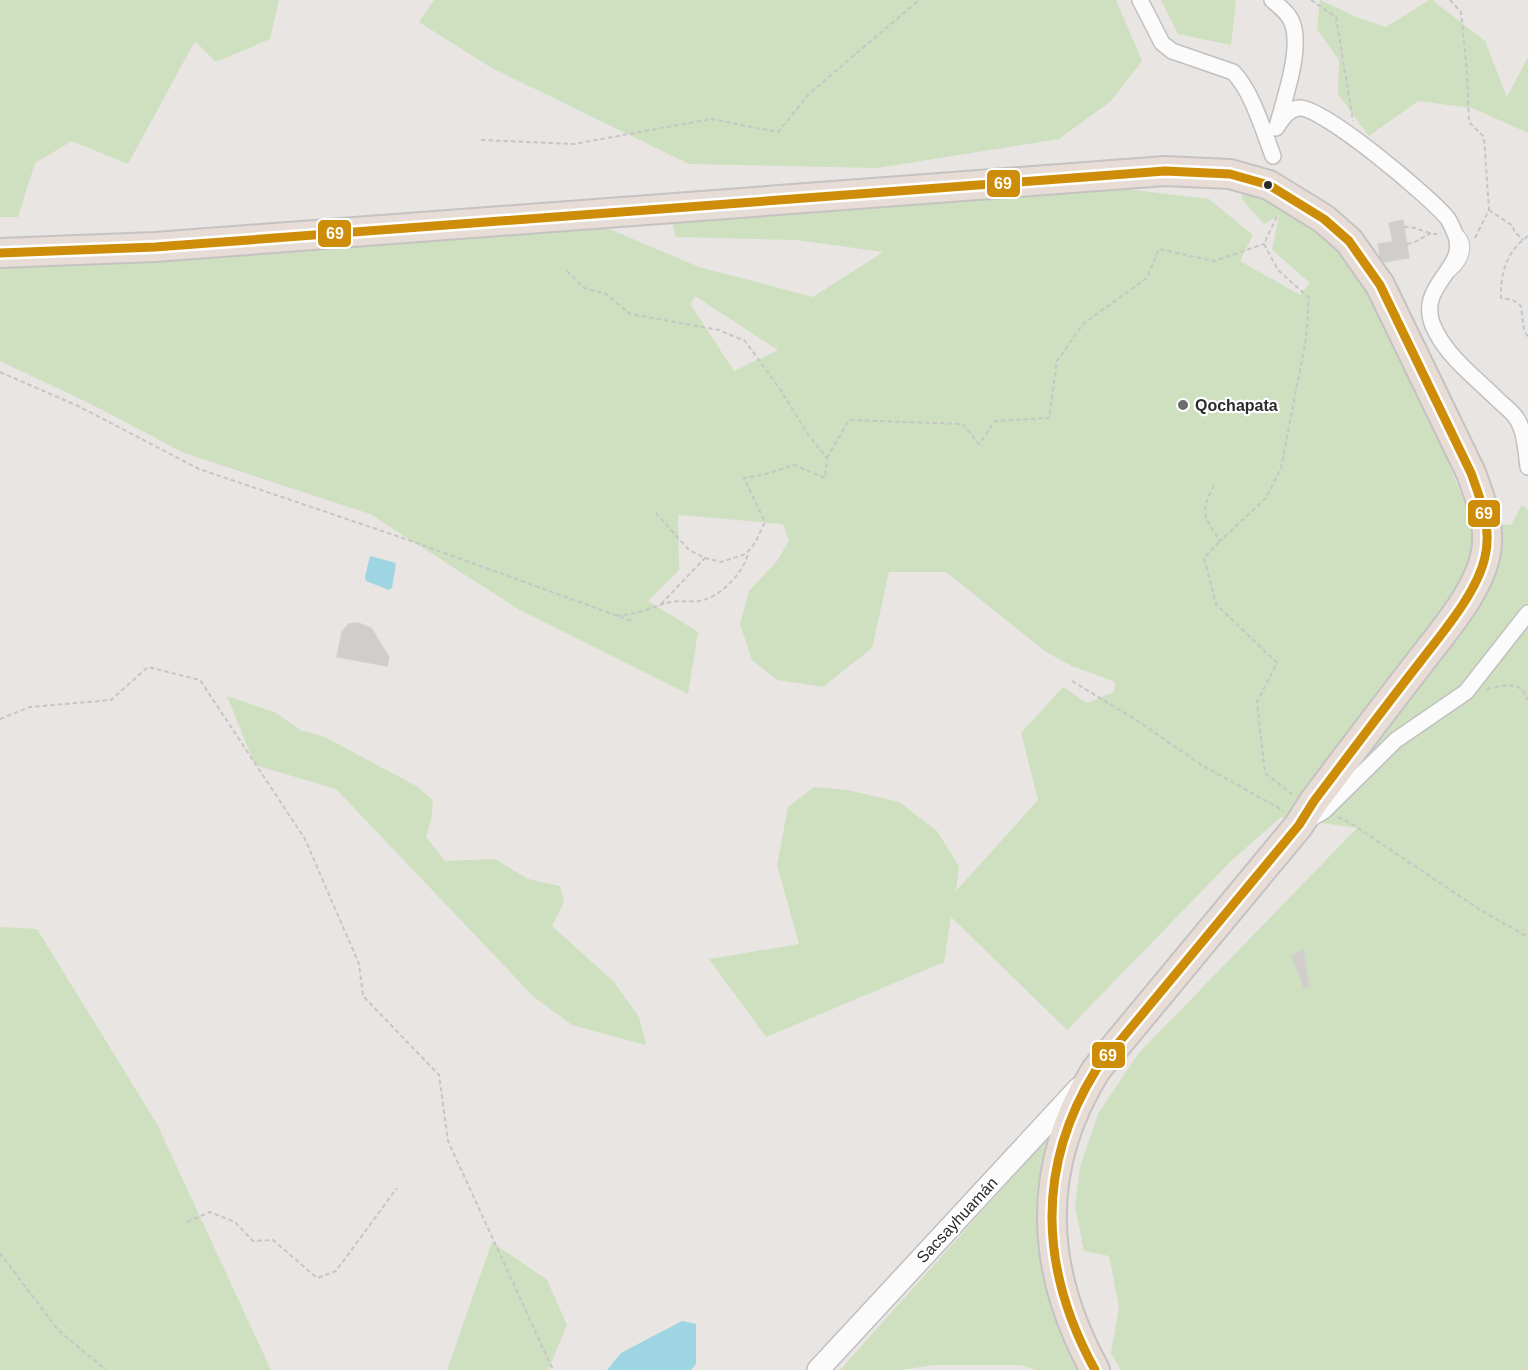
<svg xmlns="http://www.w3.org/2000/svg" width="1528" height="1370" font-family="Arial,sans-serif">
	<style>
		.green { fill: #cee0bf; fill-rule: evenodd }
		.water { fill: #9ed5e2 }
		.building { fill: #d0cdcb; stroke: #d3d1ce; stroke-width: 1.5 }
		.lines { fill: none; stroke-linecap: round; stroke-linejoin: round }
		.lane-casing { stroke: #c1c0c0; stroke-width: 10 }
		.street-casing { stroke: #c1c0c0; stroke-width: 18 }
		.secondary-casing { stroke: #c1c0c0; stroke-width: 24 }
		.highway-casing { stroke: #c5c3c2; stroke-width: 32 }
		.path { stroke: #c6c6c6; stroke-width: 2; stroke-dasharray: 4.5 3; stroke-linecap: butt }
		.lane { stroke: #fcfbfb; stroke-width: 8 }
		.street { stroke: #fcfbfb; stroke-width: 15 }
		.secondary { stroke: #fcfbfb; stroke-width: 21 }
		.highway { stroke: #e7dcd6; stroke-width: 28 }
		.bus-1-casing { stroke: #fff; stroke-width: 14 }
		.bus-1 { stroke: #ce8d09; stroke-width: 9 }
		.bus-dot { fill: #2b2b2b; stroke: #fff; stroke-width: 2 }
		.poi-dot { fill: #6d6c6b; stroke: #fff; stroke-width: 2 }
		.labels { text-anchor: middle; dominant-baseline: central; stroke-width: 4.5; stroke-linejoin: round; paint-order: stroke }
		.poi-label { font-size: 16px; font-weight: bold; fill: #2b2b2b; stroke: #fff; text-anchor: start }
		.street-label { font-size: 16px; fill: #2b2b2b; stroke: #fff }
		.line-badge { stroke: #fff; stroke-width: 2 }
		.badge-label { font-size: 16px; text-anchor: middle; font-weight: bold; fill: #fff }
	</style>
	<rect width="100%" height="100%" fill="#e8e5e2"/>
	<path class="green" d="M0 0H279L270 39 216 62 195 41 128 164 72 141 35 163 18 217H0Z
		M434 0H1116L1142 61 1111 101 1059 139 877 168 689 164 492 68 419 22Z
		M1161 0H1236L1231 45 1178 34Z
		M1320 0 1356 17 1386 27 1429 0H1432L1485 41 1507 97 1528 57V133L1472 108 1418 101 1369 136 1338 94 1339 60 1317 29Z
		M1248 185 1303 210 1356 260 1393 328 1473 523 1511 525 1522 505 1528 510V1370H1121L1111 1353 1119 1307 1109 1256 1084 1251 1075 1207 1080 1167 1098 1114 1138 1054 1357 828 1281 817 1232 860 1067 1030 951 917 944 962 766 1037 709 959 799 944 777 865 788 807 814 787 847 790 899 802 937 831 959 866 956 891 1038 800 1021 733 1063 687 1087 703 1114 692 1115 682 1072 666 1046 652 946 572H889L872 648 823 687 777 680 752 660 740 624 749 591 777 561 789 541 783 524 678 515 679 570 648 601 698 632 688 694 518 609 370 514 184 453 91 404 0 361V260L595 223 699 267 813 297 883 252 797 240 676 237 671 218 1117 188 1209 199 1253 235 1240 261 1300 295 1310 283 1272 250 1279 215 1264 224 1241 198ZM695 296 778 350 734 371 690 304Z
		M227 696 276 713 300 730 325 737 418 787 433 801 431 820 426 837 445 861 495 859 528 879 560 886 564 902 552 926 614 982 639 1017 646 1045 572 1025 534 997 336 789 255 765Z
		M0 927 37 929 157 1124 271 1370H0Z
		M1051 1134C1047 1158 1041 1183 1039 1207 1033 1263 1053 1321 1078 1370H1036L1021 1365H935L900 1370H840Z
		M492 1242 547 1280 567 1325 548 1370H447Z"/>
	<path class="water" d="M370 556 396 563 392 588 389 590 366 581 365 577Z
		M682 1321 696 1324V1364L691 1370H607L621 1353Z"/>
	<path class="building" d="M1403 220 1409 258 1384 262 1380 257 1378 244 1393 242 1389 223Z
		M358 623 371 628 389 657 387 666 337 657 342 632 349 624Z
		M1303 949 1309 986 1304 988 1292 956Z"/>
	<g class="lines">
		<defs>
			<path id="lane" d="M1452 272C1464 262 1472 243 1457 232"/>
			<path id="street" d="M1140 0 1162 43 1172 51 1233 72C1252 91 1263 130 1273 156
				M1272 0C1280 7 1290 14 1293 25 1301 51 1285 97 1278 123
				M1276 128C1282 119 1288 109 1299 108 1321 105 1433 199 1448 219 1451 224 1454 231 1456 236 1468 271 1411 286 1436 332 1450 359 1476 378 1497 399 1503 405 1512 411 1517 419 1525 432 1526 451 1528 467
				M1312 818 1324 811 1396 740 1466 692 1528 613"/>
			<path id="secondary" d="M818 1370 1079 1088"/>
			<path id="highway" d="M0 253 155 247 1165 171 1230 174 1269 185 1324 219 1349 241 1380 285 1471 473C1481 501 1492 527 1485 557 1477 593 1442 633 1420 662 1384 708 1349 755 1314 801L1299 825 1096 1070C1035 1168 1040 1270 1095 1370"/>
		</defs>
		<use href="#lane" class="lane-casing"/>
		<use href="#street" class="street-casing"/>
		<use href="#secondary" class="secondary-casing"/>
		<use href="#highway" class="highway-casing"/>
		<path class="path" d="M1311 0 1336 17 1353 121
			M1450 0 1461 12 1467 72 1469 122 1484 137 1489 210 1475 238
			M481 140 574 144 711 119 778 132 810 93 919 0
			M1489 210 1513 226 1514 231 1523 240
			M1404 227C1416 225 1428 236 1441 234
			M1528 236C1507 251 1500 273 1501 298L1513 300 1521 306 1524 330 1528 337
			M1407 244 1415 242 1431 233
			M567 271 584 288 606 294 630 314 719 330 745 341 780 389 809 436 827 458 825 478 794 465 766 474 744 478 765 522 755 543 746 554 721 562 705 558 689 550 654 511
			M0 372 78 406 199 469 403 538 632 621
			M827 458 849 420 963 424 979 444 995 421 1049 418 1057 361 1083 324 1147 278 1159 249 1214 261 1264 244
			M1214 485C1200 513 1203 515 1220 541L1266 498 1281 468 1306 339 1309 298 1278 270 1264 244 1277 216
			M1219 542 1204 558 1216 604 1277 663 1257 702 1265 773 1292 794
			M661 604 705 558
			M616 615C633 616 650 608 666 603 677 600 688 602 699 601 720 598 743 573 748 554
			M1072 681 1141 723 1200 764 1284 811
			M1487 689C1497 687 1515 681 1523 691 1525 693 1526 697 1528 700
			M0 719 30 707 111 700 148 667 200 680 305 839 359 964 363 996 439 1075 448 1141 553 1370
			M1338 817 1352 824 1482 911 1528 937
			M187 1222 210 1212 235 1222 253 1241 273 1240 317 1278 336 1271 397 1188
			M0 1253 58 1330 106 1370"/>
		<use href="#lane" class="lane"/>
		<use href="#street" class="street"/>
		<use href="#secondary" class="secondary"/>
		<use href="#highway" class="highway"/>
		<defs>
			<path id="bus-1" d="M0 253 155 247 1165 171 1230 174 1269 185 1324 219 1349 241 1380 285 1471 473C1481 501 1492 527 1485 557 1477 593 1442 633 1420 662 1384 708 1349 755 1314 801L1299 825 1096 1070C1035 1168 1040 1270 1095 1370"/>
		</defs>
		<use href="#bus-1" class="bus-1-casing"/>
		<use href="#bus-1" class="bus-1"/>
	</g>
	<circle class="bus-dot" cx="1268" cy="185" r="5"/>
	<circle class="poi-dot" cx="1183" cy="405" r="6"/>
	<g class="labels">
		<g class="poi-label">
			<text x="1195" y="405">Qochapata</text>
		</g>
		<g class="street-label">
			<text transform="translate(957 1220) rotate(-47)">Sacsayhuamán</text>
		</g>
	</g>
	<g class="line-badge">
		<rect x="986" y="169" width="35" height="29" rx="6" fill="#ce8d09"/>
		<rect x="317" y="219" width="35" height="29" rx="6" fill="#ce8d09"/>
		<rect x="1467" y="499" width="34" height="29" rx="6" fill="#ce8d09"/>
		<rect x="1091" y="1041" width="35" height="28" rx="6" fill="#ce8d09"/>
	</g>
	<g class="badge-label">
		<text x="1003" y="189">69</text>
		<text x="335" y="239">69</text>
		<text x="1484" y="519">69</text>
		<text x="1108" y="1061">69</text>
	</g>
</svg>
